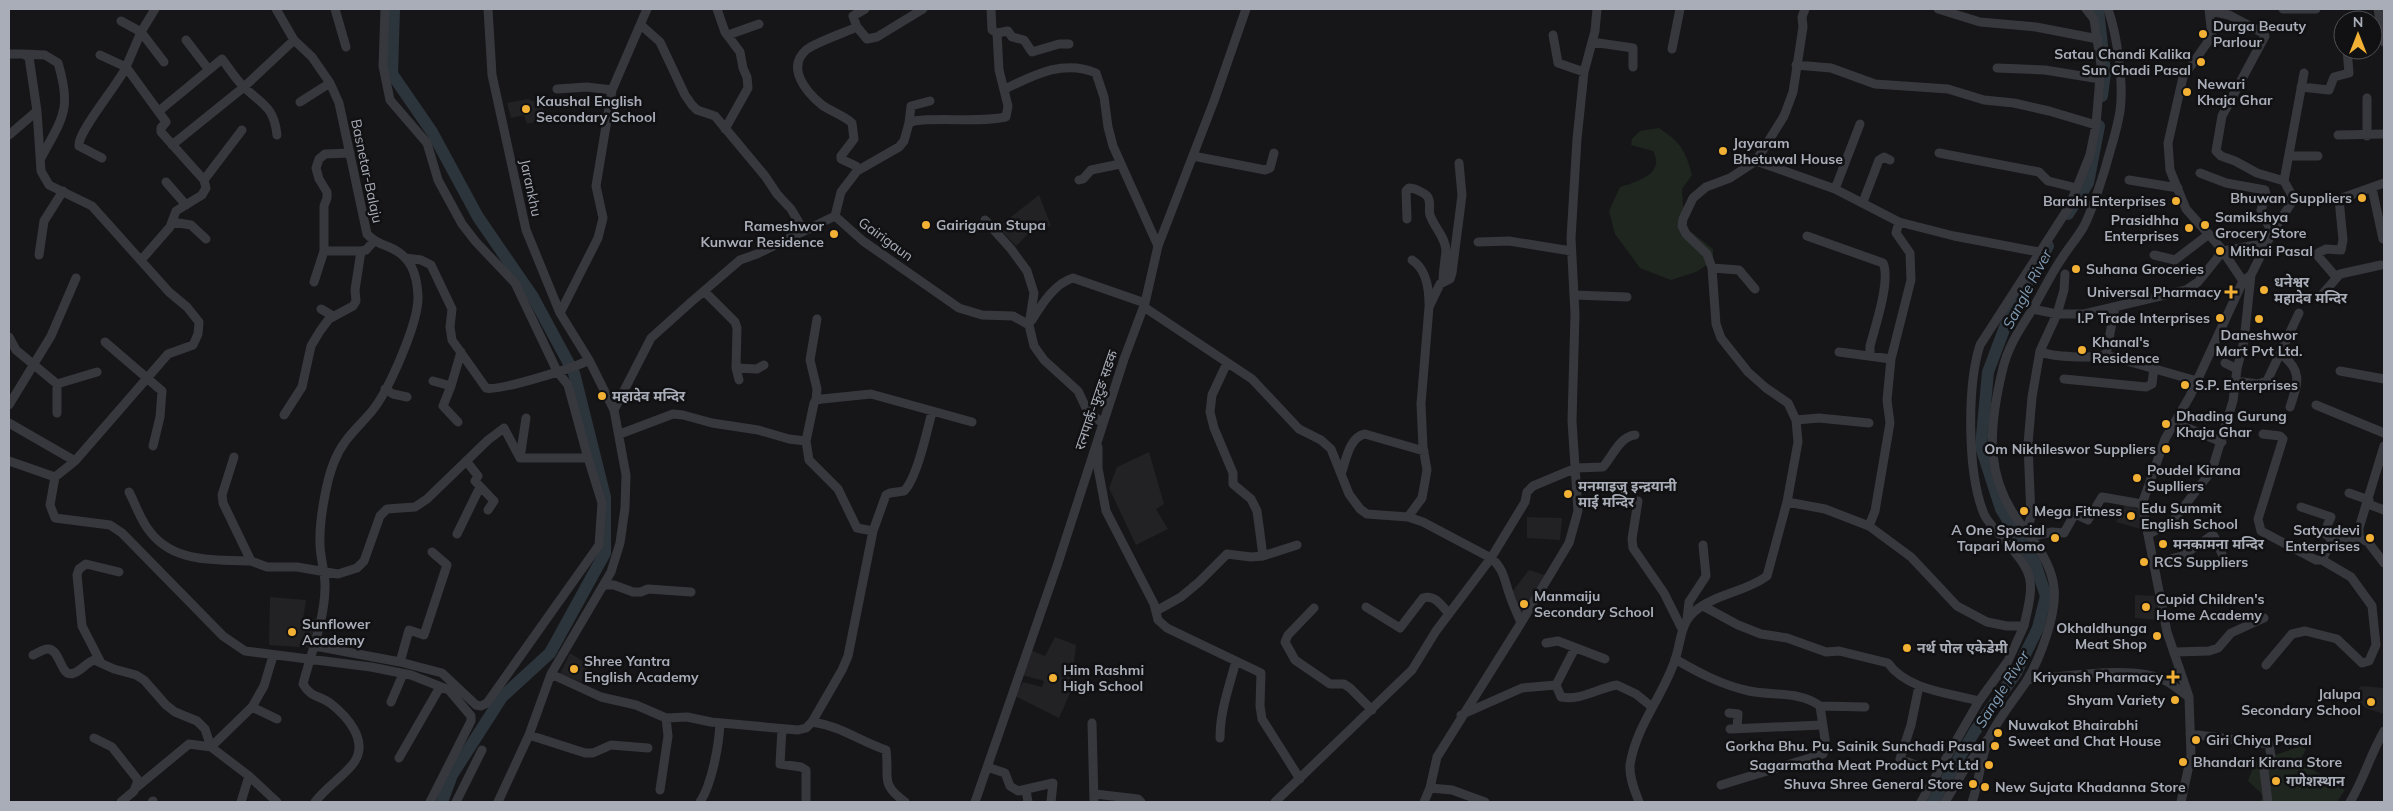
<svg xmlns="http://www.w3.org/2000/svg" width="2393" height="811" font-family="Mulish,'Noto Sans Devanagari',sans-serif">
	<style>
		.built { fill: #222225 }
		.green { fill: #1e261f }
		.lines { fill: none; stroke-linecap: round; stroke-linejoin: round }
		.river { stroke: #2c353c; stroke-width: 12 }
		.minor { stroke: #37383d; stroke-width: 9 }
		.poi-dot { fill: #f2b134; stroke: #111113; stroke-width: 2 }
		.labels { text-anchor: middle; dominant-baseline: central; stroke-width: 5; stroke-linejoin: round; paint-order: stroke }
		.poi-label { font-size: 14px; font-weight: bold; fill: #a8adb8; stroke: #111113; text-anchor: start }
		.street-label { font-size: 14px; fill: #a8adb8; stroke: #111113 }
		.water-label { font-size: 15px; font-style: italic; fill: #7f9bb3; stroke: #111113 }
	</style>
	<rect width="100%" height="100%" fill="#161618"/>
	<path class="built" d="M528 99 540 104 546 113V119L527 124 524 115 511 118 507 103Z
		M1039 195 1051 226 1032 230 1016 246 998 227Z
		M1149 452 1164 504 1156 509 1168 529 1136 545 1109 488 1117 467Z
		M2125 505 2141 510 2144 530 2116 522Z
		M1527 517 1562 518 1560 540 1527 538Z
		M1529 570 1547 576 1523 616 1512 592Z
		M2135 595 2156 596 2158 620 2135 618Z
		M270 597 306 600 303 619H317L312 648 269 645Z
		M1055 637 1076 645 1071 691 1059 718 1015 696 1023 682 1042 687 1044 681 1022 675 1030 650 1045 656Z
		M570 653 589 665 581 682 560 674Z
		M2361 686 2384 688V714L2366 708 2351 697Z"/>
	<path class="green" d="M1659 128C1681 143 1685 149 1692 175L1682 189 1684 218 1689 230 1713 249V261L1696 272 1671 280 1640 268 1615 234 1609 211 1620 187C1636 182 1666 174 1653 151L1631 145 1632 139 1640 131Z
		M2301 746 2306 749 2302 757 2304 764 2345 790 2337 802H2260L2262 798 2261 793 2248 781 2255 762Z"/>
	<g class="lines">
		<path class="river" d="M394 9 392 74 432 132 478 217 533 297 574 373 605 497V553L550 653 502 697 452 775 442 802
			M2098 9 2105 73 2102 96
			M2068 214 2088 183 2099 126
			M1933 802 1975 731 2016 673 2038 628 2046 596 2035 563 2001 509 1981 447 1988 372 2011 311 2048 246"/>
		<path class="minor" d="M276 9 294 40 312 57 330 83 339 103 367 234C373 241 380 244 389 247 411 256 417 274 418 296 419 322 389 390 372 411 357 429 343 439 334 462 326 482 319 522 320 544 320 559 326 574 325 589 324 622 311 653 303 684 311 698 319 695 330 703 347 716 368 740 355 761 348 773 326 787 315 802
			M335 9 346 47
			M385 9 383 66 390 100 427 143 438 180 462 224 476 242 515 283 557 371 568 385 588 458
			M488 9 492 75 526 230 560 313 589 360 614 410 626 475 625 508 620 543 611 572 551 674 529 735 498 802
			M717 9 725 32 740 52 743 68 747 77 748 88 725 129
			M991 9 992 30 997 33 1008 31 1012 37 1024 40 1032 52 1059 44H1069
			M1938 9 1980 22 2036 27 2098 39
			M2209 9 2212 36 2183 77 2168 143 2170 170 2186 209 2220 247 2243 281
			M2283 9H2316
			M2378 9 2384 42
			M2210 11 2229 15 2263 33 2265 36 2222 116 2216 151 2221 156 2235 161 2257 173 2284 181 2294 199
			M121 21 141 32 164 62
			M641 25 660 42 685 95 692 105 697 110 715 116 765 176 777 194 791 209 804 231
			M857 27 853 16 865 9
			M728 35 759 24
			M1553 35 1558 63 1584 72
			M186 40 209 70
			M1592 42 1633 48V67
			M1672 49 1680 9
			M9 54H23L29 57 37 111 41 171 49 185 92 206 169 292 187 307 199 322 198 334 193 345 168 354 75 461 55 477 50 505 55 518 110 525 122 533 223 636 245 651 371 667 411 675 449 690 471 716V721L430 802
			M23 54 45 55 58 63C72 109 63 117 41 158
			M100 55 126 67C118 85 77 132 79 146L102 158
			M1796 65 1831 68 1875 84 1948 89 1984 100 2014 103 2049 111 2096 125
			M1997 68 2045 70 2100 79
			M2301 87 2329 90 2334 77 2349 73 2347 50
			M557 89 587 87 612 90
			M1005 89C1034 75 1064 59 1096 73L1104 97 1108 127 1113 146 1158 246
			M2367 98V136
			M300 102 330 83
			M159 111 222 59C229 68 236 80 245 88 263 105 274 107 277 135
			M909 123 911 106 930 101
			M9 135 37 111
			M2338 135 2384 134
			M172 145 244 87 294 40
			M1939 153 2039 172 2048 181 2077 188
			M1193 156 1265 170 1270 168 1274 153
			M2289 156H2318
			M1756 161 1835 189 1899 222 1954 236 2039 252
			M857 171 899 147 904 141 909 123 914 121C945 117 976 123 1006 117L1008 106 999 70 997 33
			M2200 173 2226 183 2265 190 2266 195 2261 210 2272 233
			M204 180 242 130
			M1079 180 1083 179 1091 170 1120 164
			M2129 180 2178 188
			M2284 181 2304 73
			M166 182 186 205
			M2372 188 2383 239
			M1835 189 1860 124
			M1863 202 1879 160 1884 157 1890 160
			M835 216 841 192 857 171 856 166 841 159V156L854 139 852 123C843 115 832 112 822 105 806 92 786 68 806 50 814 43 846 32 857 27L867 39 877 37 923 9
			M1407 219 1406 191 1409 188C1414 188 1423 192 1427 196 1432 201 1428 209 1430 215 1434 227 1446 238 1446 251 1445 261 1443 271 1443 282
			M985 220 1011 249 1027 271 1034 293 1029 325 1034 346 1044 360 1078 391 1087 410 1102 423
			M172 222 191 225 206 239
			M1807 236 1883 263C1891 280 1875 327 1870 346V355
			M1478 242 1509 241 1571 251
			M324 251H361L366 250 374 241
			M2223 251 2267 243
			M39 255 44 221 63 191
			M2154 255 2175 260 2209 234
			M406 258 421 260 431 265 452 309 450 327 452 340 486 388C497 392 577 367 589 360
			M142 259 170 227 176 211 202 195 206 188 204 180 161 132V128L166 122 126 67 141 32 155 9
			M1412 260C1426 269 1429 289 1429 304
			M1712 268 1739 270 1755 289
			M2336 277 2318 256V253L2326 249 2341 250 2343 240 2339 199
			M314 282 324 251V206L327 198V192L319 179 316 168 319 159 325 154 350 153
			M704 291 735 322 737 328 736 368 739 380
			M1574 295 1627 297
			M2319 298 2340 274 2381 265
			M1144 307 1252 379 1299 429 1321 440 1331 449 1349 494 1360 509 1367 514 1408 517 1423 522 1491 558 1525 502 1527 492 1533 486 1576 468 1603 467C1612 457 1620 436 1635 435
			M321 309 333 316
			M2032 309 2057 314H2084L2186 290 2198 282 2223 251
			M560 313 598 238 603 218 596 186 612 90 647 9
			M1032 320C1042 304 1055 283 1073 278L1145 303
			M9 337 16 350 57 384 97 372
			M105 342 162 391 160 417 153 446
			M2040 351C2052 358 2093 358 2106 355L2197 381
			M1839 352 1891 359
			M2281 354C2303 371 2298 383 2290 407
			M2106 355 2115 307
			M1227 363 1212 395 1210 412 1214 428 1233 473V484L1251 499 1257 511 1263 556
			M2225 363 2237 369
			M736 368 757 369 764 365
			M2340 371 2384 379
			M2064 379 2146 387 2152 384 2154 368
			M433 381 451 386
			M2235 381 2258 384 2267 381 2299 313
			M385 389 393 394 407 397
			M816 400 817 389 810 360 817 319
			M9 405 51 336 76 278
			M2316 405 2384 433
			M614 410 651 338 690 303 740 260 757 254 835 216 863 241 959 308 982 315 1013 316 1029 325
			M57 413V384
			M284 415 302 387 311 346 320 331 329 319 353 306 356 301 355 290 361 251
			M1796 420 1819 418 1869 423
			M458 422 443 406 451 386 461 352
			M9 423 75 461
			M2175 423 2222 442
			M2263 434 2280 436 2283 439 2258 519 2261 531 2316 560H2322L2332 539 2359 538
			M806 441 814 403 816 400 822 399 871 394 972 422
			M2384 446 2359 528V538L2368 542 2384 563
			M1098 447V468L1106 511 1154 604 1158 620 1167 628 1261 673 1260 706 1262 719 1300 779
			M234 457 222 495 223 503 251 561 267 567H297L338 574 357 568 364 561 380 516 387 509 415 507 427 499 488 440 504 428 520 458
			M9 461 55 477
			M467 462 478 476 475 481 494 501 488 510
			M1341 474C1346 461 1349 437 1365 434L1424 451
			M129 492C136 505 141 522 151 533 175 563 216 560 251 561
			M2349 493 2369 500
			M1638 501 1632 539 1633 548 1664 593 1682 629
			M1787 502 1825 509 1869 526 1875 511 1890 423 1887 400 1891 359 1911 280 1910 253 1896 233 1899 222
			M2368 504 2384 510
			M2301 507 2331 517 2324 533 2332 539
			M1408 517 1422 498 1427 470 1423 447 1421 404 1429 307 1440 284 1450 279 1452 273 1462 195 1459 163
			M1869 526 1911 557 1957 606 1987 622 2007 626H2024L2008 661 1979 701 1921 802
			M873 531 886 495 890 493 904 491C917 478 927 431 932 412
			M2026 532 2031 517 2028 444 2032 397 2040 351 2057 314 2064 290 2065 274
			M457 534 480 487
			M2149 534 2173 521 2212 470 2233 401 2237 369 2244 341 2251 275
			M2032 536 2052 532 2064 533 2073 517 2077 515 2088 520 2102 497 2142 504
			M2154 563 2182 556 2211 536H2214L2222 554
			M605 585H614L633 592H641L648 589 691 592
			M1703 606 1738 625 1761 634 1787 638 1826 652 1839 651 1888 663C1907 690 1949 693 1979 701
			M1366 607 1400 628 1423 598C1435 594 1442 606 1449 614
			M1314 608 1288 635 1285 642 1295 660 1330 684H1344L1350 688 1372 710
			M1156 611 1181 597 1199 582 1227 554 1251 557 1263 556 1297 545
			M1687 619 1689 602 1706 576 1703 545
			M1521 623 1569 543 1578 511 1572 421 1575 314 1571 238 1577 139 1584 72 1595 31 1597 9
			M2024 626C2035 578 2035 575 2002 537 1996 530 1988 523 1984 514 1967 473 1967 386 1980 345L2069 207 2090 155 2096 125 2101 65 2094 19 2086 9
			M1546 643 1558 641 1605 659
			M315 646 400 662 442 673 476 705 481 706 487 703 599 545 602 503 588 458H520L526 418
			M1575 648 1556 685 1561 697C1581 701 1598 688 1617 685L1636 694 1652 707
			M2175 652 2209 651 2218 648 2231 633 2264 618
			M33 655C38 653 43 649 48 649 61 649 60 679 74 673 81 671 86 663 94 660L114 669 136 675 144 680 166 705 175 712 197 721 205 729 211 747 249 776 277 802
			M1675 659C1699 673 1722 685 1749 691 1772 696 1801 691 1820 706L1826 746 1823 754 1721 785
			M100 661 82 626 77 575 79 569 86 564 119 572
			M400 662 409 630 424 635 447 565 432 552
			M2266 665 2292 634 2305 631 2337 639 2362 663 2369 661 2376 645 2372 606 2351 577 2322 560
			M551 674 601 697 636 705 666 718 687 717 711 722 798 730 806 728 812 722 842 670 848 656 873 531 857 528 838 489 809 460 806 441 789 439 758 430 712 423 683 415 673 414 620 434
			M2027 680C2062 677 2136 664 2166 681 2174 685 2181 692 2189 697
			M391 702 403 674
			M1820 706 1865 707
			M252 707 277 719
			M1729 713 1738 714 1737 728
			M1461 715 1522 688 1556 685
			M812 722C841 726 859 741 886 750 890 778 879 783 905 802
			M1092 723 1094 802
			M782 729 780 764 801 767 806 770V802
			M1730 729 1822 725
			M2190 734 2269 744 2271 756 2264 771 2268 802
			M529 735 585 753H593L611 745 648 748
			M94 738 112 747 138 780 134 791 121 802
			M1220 738C1220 711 1229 687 1236 661
			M399 758 440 687
			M1918 766 1900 759 1911 725 1919 686
			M987 767 1005 773 1010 786 1018 791 1053 783 1051 802
			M137 787 189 744 211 747 252 707 264 686 273 656
			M1430 788 1452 790 1485 802
			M660 790 668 736 666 718
			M1026 790 1028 802
			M1095 794 1138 799 1141 802
			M152 802 153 801
			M241 802 249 776
			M456 802 482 750
			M700 802C712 784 719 745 720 723
			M975 802 1058 563 1124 359 1145 303 1158 246 1214 101 1246 9
			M1275 802 1412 670 1436 631 1491 558C1503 568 1504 578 1509 593 1512 603 1517 613 1521 623L1437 757 1430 788 1424 802
			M1639 802C1635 791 1629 778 1630 765 1636 726 1663 696 1675 660 1681 643 1680 623 1695 611 1715 594 1746 592 1767 576L1787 502 1798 442 1796 420 1788 403 1766 388 1748 372 1721 338 1716 324 1712 268 1707 254 1686 234 1682 226 1683 219 1693 198 1706 187 1730 178 1756 161 1784 116 1793 92 1803 27 1802 17 1805 9
			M1945 802 1966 767 1987 740
			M1972 802C1980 781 1980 756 1990 736 2000 716 2014 700 2026 682 2040 659 2057 614 2054 588 2052 567 2038 546 2026 531 1984 481 1988 431 2002 372 2007 348 2019 330 2032 310 2042 293 2051 274 2062 258 2069 247 2078 237 2084 226 2093 208 2099 188 2105 169 2110 150 2117 131 2120 111 2124 83 2117 35 2108 9
			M2181 802 2191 756 2189 697 2167 632 2142 504 2165 439 2190 396 2243 281 2251 275 2274 229 2294 199H2339L2384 183
			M2350 802C2364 779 2370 755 2384 731"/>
	</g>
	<g class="poi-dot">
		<circle cx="2203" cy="34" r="5"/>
		<circle cx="2201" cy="62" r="5"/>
		<circle cx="2187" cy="92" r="5"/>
		<circle cx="526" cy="109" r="5"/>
		<circle cx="1723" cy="151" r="5"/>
		<circle cx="2362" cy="198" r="5"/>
		<circle cx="2176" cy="201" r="5"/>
		<circle cx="926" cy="225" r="5"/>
		<circle cx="2205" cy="225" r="5"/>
		<circle cx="2189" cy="228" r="5"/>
		<circle cx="834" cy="234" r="5"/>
		<circle cx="2220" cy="251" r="5"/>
		<circle cx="2076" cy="269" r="5"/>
		<circle cx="2264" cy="290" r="5"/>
		<path d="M2228.5 284.5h5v5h5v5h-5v5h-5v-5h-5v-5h5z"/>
		<circle cx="2220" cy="318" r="5"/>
		<circle cx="2259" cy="319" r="5"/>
		<circle cx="2082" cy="350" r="5"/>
		<circle cx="2185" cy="385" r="5"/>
		<circle cx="602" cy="396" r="5"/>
		<circle cx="2166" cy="424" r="5"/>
		<circle cx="2166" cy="449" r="5"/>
		<circle cx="2137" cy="478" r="5"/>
		<circle cx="1568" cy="494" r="5"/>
		<circle cx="2024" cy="511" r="5"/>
		<circle cx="2131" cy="516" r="5"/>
		<circle cx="2055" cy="538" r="5"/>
		<circle cx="2370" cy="538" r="5"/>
		<circle cx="2163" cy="544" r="5"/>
		<circle cx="2144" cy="562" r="5"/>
		<circle cx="1524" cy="604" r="5"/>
		<circle cx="2146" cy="607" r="5"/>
		<circle cx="292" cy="632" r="5"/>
		<circle cx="2157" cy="636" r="5"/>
		<circle cx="1907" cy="648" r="5"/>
		<circle cx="574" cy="669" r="5"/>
		<path d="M2170.5 669.5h5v5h5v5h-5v5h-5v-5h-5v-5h5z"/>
		<circle cx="1053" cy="678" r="5"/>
		<circle cx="2175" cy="700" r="5"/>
		<circle cx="2371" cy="702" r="5"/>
		<circle cx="1998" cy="733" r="5"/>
		<circle cx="2196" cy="740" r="5"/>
		<circle cx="1995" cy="746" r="5"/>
		<circle cx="2183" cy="762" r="5"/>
		<circle cx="1989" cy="765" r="5"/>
		<circle cx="2276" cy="781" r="5"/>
		<circle cx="1973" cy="784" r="5"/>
		<circle cx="1985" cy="787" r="5"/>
	</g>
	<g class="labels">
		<g class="poi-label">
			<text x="2213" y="26">Durga Beauty<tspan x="2213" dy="16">Parlour</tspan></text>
			<text x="2191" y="54" text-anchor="end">Satau Chandi Kalika<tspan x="2191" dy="16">Sun Chadi Pasal</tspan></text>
			<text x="2197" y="84">Newari<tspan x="2197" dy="16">Khaja Ghar</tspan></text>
			<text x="536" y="101">Kaushal English<tspan x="536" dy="16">Secondary School</tspan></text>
			<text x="1733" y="143">Jayaram<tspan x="1733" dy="16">Bhetuwal House</tspan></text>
			<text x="2352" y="198" text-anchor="end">Bhuwan Suppliers</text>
			<text x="2166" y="201" text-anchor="end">Barahi Enterprises</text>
			<text x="2215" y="217">Samikshya<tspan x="2215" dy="16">Grocery Store</tspan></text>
			<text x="2179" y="220" text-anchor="end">Prasidhha<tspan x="2179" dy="16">Enterprises</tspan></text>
			<text x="936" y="225">Gairigaun Stupa</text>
			<text x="824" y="226" text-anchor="end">Rameshwor<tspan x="824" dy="16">Kunwar Residence</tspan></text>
			<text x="2230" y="251">Mithai Pasal</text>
			<text x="2086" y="269">Suhana Groceries</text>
			<text x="2274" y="282">धनेश्वर<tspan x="2274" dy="16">महादेव मन्दिर</tspan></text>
			<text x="2221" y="292" text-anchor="end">Universal Pharmacy</text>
			<text x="2210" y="318" text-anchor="end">I.P Trade Interprises</text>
			<text x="2259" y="335" text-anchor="middle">Daneshwor<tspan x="2259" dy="16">Mart Pvt Ltd.</tspan></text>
			<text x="2092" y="342">Khanal's<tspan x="2092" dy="16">Residence</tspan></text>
			<text x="2195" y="385">S.P. Enterprises</text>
			<text x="612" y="396">महादेव मन्दिर</text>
			<text x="2176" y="416">Dhading Gurung<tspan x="2176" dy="16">Khaja Ghar</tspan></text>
			<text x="2156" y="449" text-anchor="end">Om Nikhileswor Suppliers</text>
			<text x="2147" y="470">Poudel Kirana<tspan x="2147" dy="16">Suplliers</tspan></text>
			<text x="1578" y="486">मनमाइजु इन्द्रयानी<tspan x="1578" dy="16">माई मन्दिर</tspan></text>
			<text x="2141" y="508">Edu Summit<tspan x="2141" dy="16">English School</tspan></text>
			<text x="2034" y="511">Mega Fitness</text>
			<text x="2045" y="530" text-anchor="end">A One Special<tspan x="2045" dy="16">Tapari Momo</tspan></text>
			<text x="2360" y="530" text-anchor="end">Satyadevi<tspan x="2360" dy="16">Enterprises</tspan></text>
			<text x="2173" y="544">मनकामना मन्दिर</text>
			<text x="2154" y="562">RCS Suppliers</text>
			<text x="1534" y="596">Manmaiju<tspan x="1534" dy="16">Secondary School</tspan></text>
			<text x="2156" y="599">Cupid Children's<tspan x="2156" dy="16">Home Academy</tspan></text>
			<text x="302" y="624">Sunflower<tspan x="302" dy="16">Academy</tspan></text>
			<text x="2147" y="628" text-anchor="end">Okhaldhunga<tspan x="2147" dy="16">Meat Shop</tspan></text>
			<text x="1917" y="648">नर्थ पोल एकेडेमी</text>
			<text x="584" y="661">Shree Yantra<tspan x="584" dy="16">English Academy</tspan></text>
			<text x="1063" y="670">Him Rashmi<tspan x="1063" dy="16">High School</tspan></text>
			<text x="2163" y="677" text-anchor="end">Kriyansh Pharmacy</text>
			<text x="2361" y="694" text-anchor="end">Jalupa<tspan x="2361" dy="16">Secondary School</tspan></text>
			<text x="2165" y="700" text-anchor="end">Shyam Variety</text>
			<text x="2008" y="725">Nuwakot Bhairabhi<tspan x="2008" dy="16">Sweet and Chat House</tspan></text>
			<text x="2206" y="740">Giri Chiya Pasal</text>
			<text x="1985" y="746" text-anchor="end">Gorkha Bhu. Pu. Sainik Sunchadi Pasal</text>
			<text x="2193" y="762">Bhandari Kirana Store</text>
			<text x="1979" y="765" text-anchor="end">Sagarmatha Meat Product Pvt Ltd</text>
			<text x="2286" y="781">गणेशस्थान</text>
			<text x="1963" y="784" text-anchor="end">Shuva Shree General Store</text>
			<text x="1995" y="787">New Sujata Khadanna Store</text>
		</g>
		<g class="street-label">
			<text transform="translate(367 171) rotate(78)">Basnetar-Balaju</text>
			<text transform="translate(531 188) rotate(78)">Jarankhu</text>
			<text transform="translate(886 239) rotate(36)">Gairigaun</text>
			<text transform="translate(1096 400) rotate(-71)">रत्नपार्क-फुटुङ सडक</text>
		</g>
		<g class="water-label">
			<text transform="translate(2027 289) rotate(-62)">Sangle River</text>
			<text transform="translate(2002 689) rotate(-58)">Sangle River</text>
		</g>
	</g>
	<rect width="2393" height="811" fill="none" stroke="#a8adb8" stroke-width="20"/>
	<g transform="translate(2358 35)"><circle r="24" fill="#111113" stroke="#4d4f55"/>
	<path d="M0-4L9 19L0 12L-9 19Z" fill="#f2b134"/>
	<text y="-8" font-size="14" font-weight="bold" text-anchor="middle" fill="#a8adb8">N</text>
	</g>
</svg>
